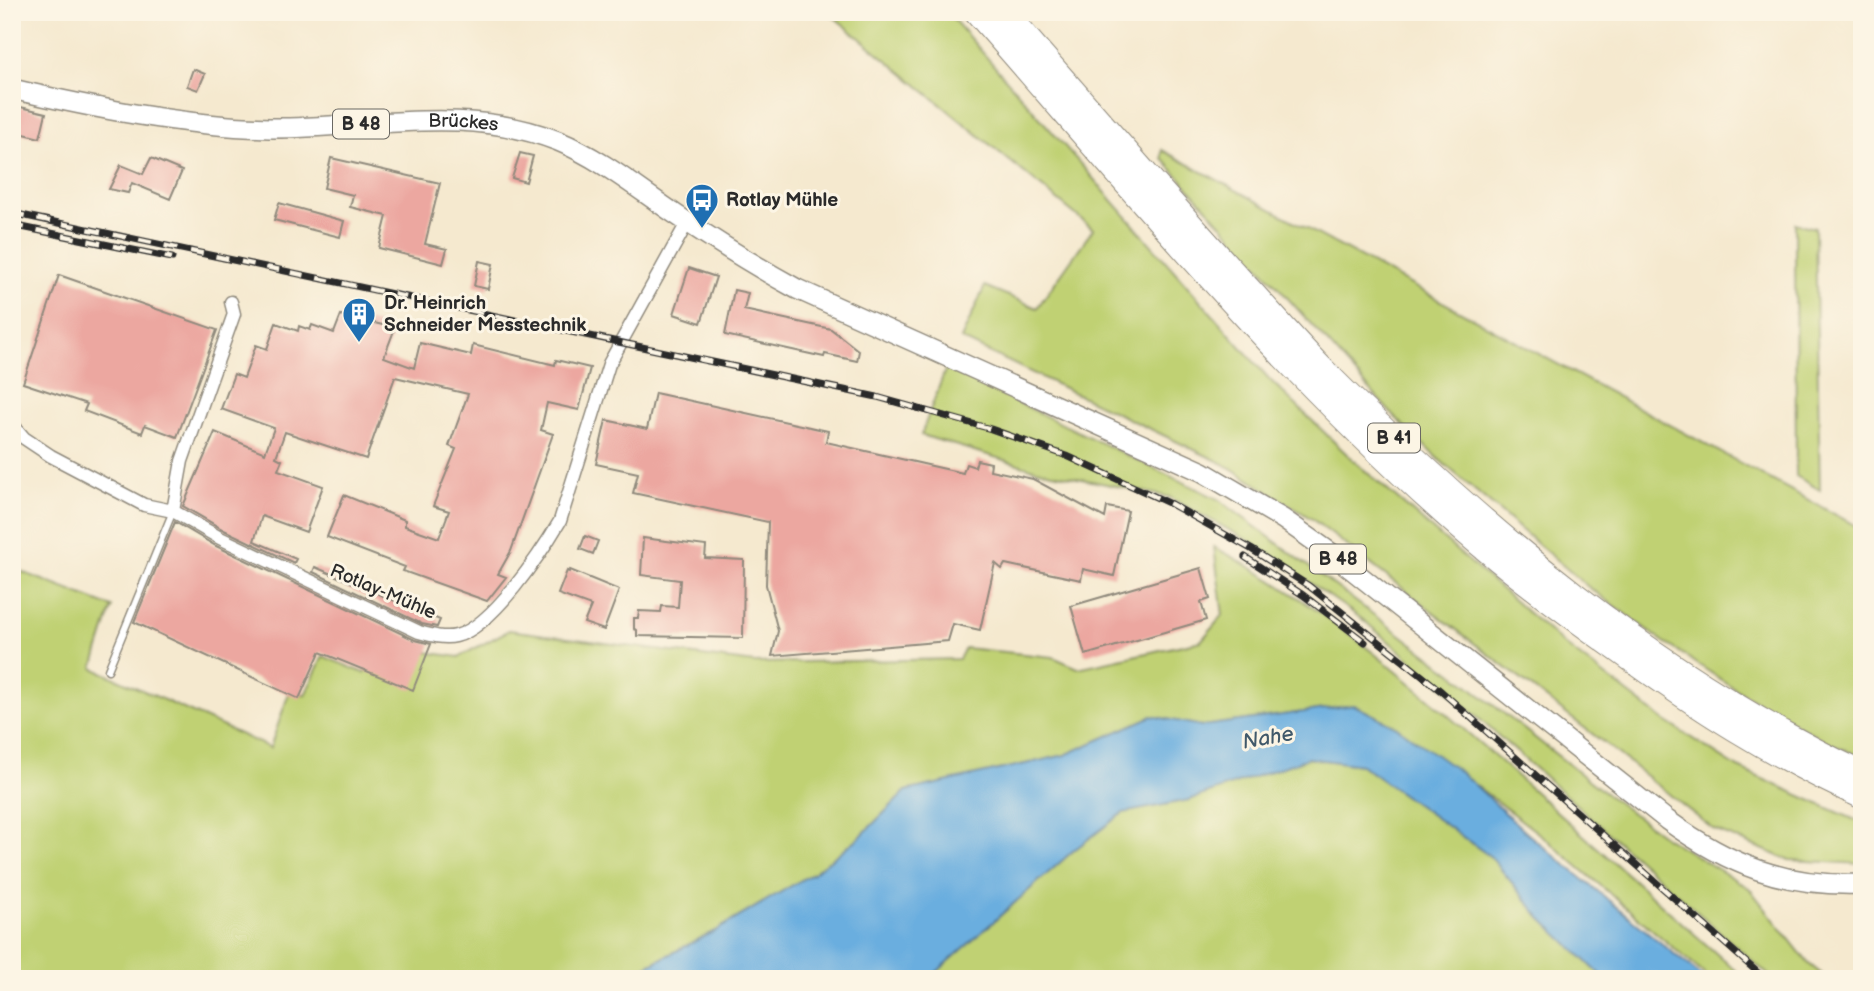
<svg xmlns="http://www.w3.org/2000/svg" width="1874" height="991" font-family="'Balsamiq Sans',sans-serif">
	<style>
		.green { fill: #c0d173; stroke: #767e4f; stroke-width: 2 }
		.water { fill: #6baedf; stroke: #4b6c85; stroke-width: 2 }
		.building { fill: #eca7a0 }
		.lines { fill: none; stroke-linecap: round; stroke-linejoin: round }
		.lane-casing { stroke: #908a7d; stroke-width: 9 }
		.street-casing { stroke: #908a7d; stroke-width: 15 }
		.primary-casing { stroke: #908a7d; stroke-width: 22 }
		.highway-casing { stroke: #908a7d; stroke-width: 25 }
		.lane { stroke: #fff; stroke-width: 6 }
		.street { stroke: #fff; stroke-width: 12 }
		.primary { stroke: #fff; stroke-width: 19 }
		.highway { stroke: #fff; stroke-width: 23 }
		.rail-casing { stroke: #2b2b2b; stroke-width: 7 }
		.rail { stroke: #fcf5e5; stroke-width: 4.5; stroke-dasharray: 13; stroke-linecap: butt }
		.labels { text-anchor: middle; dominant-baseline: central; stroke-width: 6; stroke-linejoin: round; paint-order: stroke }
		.shield { fill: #fcf5e5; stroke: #6a6863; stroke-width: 2 }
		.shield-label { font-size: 18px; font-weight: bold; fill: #2b2b2b }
		.street-label { font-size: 19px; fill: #2b2b2b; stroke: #fcf5e5 }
		.poi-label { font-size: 19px; font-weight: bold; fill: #2b2b2b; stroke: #fcf5e5; text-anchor: start }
		.water-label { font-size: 21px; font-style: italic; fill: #41596a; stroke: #fcf5e5 }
	</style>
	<rect width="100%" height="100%" fill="#fcf5e5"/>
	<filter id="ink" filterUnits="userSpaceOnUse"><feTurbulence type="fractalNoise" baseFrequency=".0143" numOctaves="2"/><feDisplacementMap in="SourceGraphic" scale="14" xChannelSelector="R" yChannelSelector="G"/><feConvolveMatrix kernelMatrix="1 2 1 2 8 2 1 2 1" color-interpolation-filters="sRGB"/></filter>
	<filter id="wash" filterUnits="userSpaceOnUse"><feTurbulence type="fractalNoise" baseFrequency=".00686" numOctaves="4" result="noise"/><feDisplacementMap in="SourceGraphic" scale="28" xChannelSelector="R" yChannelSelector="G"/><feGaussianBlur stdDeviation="1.57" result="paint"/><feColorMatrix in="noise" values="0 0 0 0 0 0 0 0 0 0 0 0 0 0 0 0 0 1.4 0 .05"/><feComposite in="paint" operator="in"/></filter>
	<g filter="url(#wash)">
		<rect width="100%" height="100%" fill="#f5e9cf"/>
		<path class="green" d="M828 12H947L1270 380 1355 462 1566 646 1662 719 1738 768 1862 823V864L1789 860 1714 830 1612 749 1312 519 1224 464 961 339 985 286 1037 308 1093 229Z
			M1162 150 1862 529V758L1826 741 1737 690 1661 640 1587 586 1436 457 1390 412 1162 158Z
			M1795 223 1815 228 1820 490 1796 476Z
			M946 368 1218 499 1464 682 1609 796 1665 837 1749 888 1809 964 1828 979H1773L1442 686 1362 619 1253 543 1169 497 1038 470 921 435Z
			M1214 547C1324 604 1419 689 1510 770 1588 840 1667 909 1745 979H1710L1546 839 1487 794 1397 727 1354 705 1202 726 1152 716 1065 755 906 791 860 837 813 873 715 931 622 979H12V568L112 607 93 668 270 748 291 687 305 695 323 656 364 673 384 641 418 651 459 657 509 630 754 663 959 659 965 648 1053 657 1078 668 1201 641 1223 615Z
			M1308 758 1361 765 1491 857 1540 917 1605 979H929L1074 850 1123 812 1189 800Z"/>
		<path class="water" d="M1354 705 1397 727 1463 774 1528 834 1705 979H1605L1540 917 1491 857 1361 765 1308 758 1189 800 1123 813 1074 850 929 979H622L715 931 813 873 860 837 906 791 1065 755 1152 716 1202 726Z"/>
		<g id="blocks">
			<path class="building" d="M193 69 205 74 198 90 187 86Z
				M12 105 46 113 40 138 12 131Z
				M520 153 533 156 526 182 512 178Z
				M151 158 182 171 170 199 132 183 128 193 109 189 121 165 143 174Z
				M331 158 440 183 425 244 447 249 443 264 379 248 387 216 350 207 353 195 324 188Z
				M279 203 344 221 340 237 274 220Z
				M479 261 493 264 488 289 474 286Z
				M689 268 716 277 701 323 674 314Z
				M59 275 217 330 177 437 145 425 142 433 84 411 87 404 23 383Z
				M734 290 748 293 744 310 831 329 859 351 857 361 825 354 824 357 725 335Z
				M341 315 395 328 384 357 414 368 420 343 471 355 473 345 555 365 556 360 590 368 579 410 547 403 541 430 553 434 511 551 498 574 506 577 487 601 403 571 405 567 327 537 344 495 405 520V526L439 538 449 511 433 506 456 449 449 446 468 394 395 377 366 459 285 432 276 457 282 460 278 470 323 486 306 532 262 516 254 541 296 559 294 563 224 530 183 506 215 432 265 453 274 428 221 409 234 374 244 378 256 345 267 349 276 323 298 331 299 326 310 330 312 325 334 333Z
				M655 393 828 431 826 442 963 473 966 464 975 467 977 460 991 463 990 470 1033 479 1105 518 1107 507 1128 511 1114 576 1083 569 1081 580 1005 564 1002 569 995 563 980 630 953 624 948 641 772 656 778 631 766 585 768 522 633 493 638 473 596 464 606 420 647 429Z
				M175 522 216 546 415 640 431 644 413 690 320 652 299 699 134 622Z
				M585 536 598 541 593 554 580 549Z
				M643 538 706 546 705 558 744 560 743 638 637 636V630L634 629V618H638L639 611 661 612 662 606 678 607 680 580 641 575Z
				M315 567 440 620 437 627 422 624 313 572Z
				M1201 568 1210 599 1201 602 1206 620 1085 655 1071 606Z
				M570 570 619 590 604 630 584 623 591 606 558 594 567 571 569 572Z"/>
		</g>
	</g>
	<g filter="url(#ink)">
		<use href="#blocks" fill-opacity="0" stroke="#908a7d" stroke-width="2"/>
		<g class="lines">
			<defs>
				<path id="lane" d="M108 670 173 511"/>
				<path id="street" d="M12 424 24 438 51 456 144 505 173 511 220 538 419 632C430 635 444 639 456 636 492 627 541 553 560 521L609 364 687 223
					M173 511 182 461 234 314 231 302"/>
				<g id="primary">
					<path id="s1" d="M12 89C94 108 185 126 269 128 365 129 466 104 558 141 600 158 638 189 675 214 715 241 755 266 797 289L1203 472 1283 519 1331 553 1667 820C1729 865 1784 887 1862 884"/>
				</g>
				<path id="highway" d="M976 12C1131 189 1282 372 1460 528 1509 571 1562 611 1616 649 1694 706 1773 757 1862 797
					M1005 12C1084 102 1162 193 1243 282 1271 312 1297 343 1326 372 1484 530 1658 676 1862 773"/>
			</defs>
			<use href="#lane" class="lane-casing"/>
			<use href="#street" class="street-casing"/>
			<use href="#primary" class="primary-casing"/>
			<use href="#highway" class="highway-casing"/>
			<use href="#lane" class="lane"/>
			<use href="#street" class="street"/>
			<use href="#primary" class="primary"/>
			<use href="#highway" class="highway"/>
			<defs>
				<path id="rail" d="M12 213 877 397 991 429 1067 456 1171 504 1251 549 1309 586 1441 691 1765 979
					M12 225 172 258
					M1245 557 1303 595 1365 642"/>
			</defs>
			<use href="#rail" class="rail-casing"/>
			<use href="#rail" class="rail"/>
		</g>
	</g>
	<defs>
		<symbol id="bus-pin" viewBox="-11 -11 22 30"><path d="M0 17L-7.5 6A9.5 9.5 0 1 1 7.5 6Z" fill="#1f6fb2" stroke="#fcf5e5"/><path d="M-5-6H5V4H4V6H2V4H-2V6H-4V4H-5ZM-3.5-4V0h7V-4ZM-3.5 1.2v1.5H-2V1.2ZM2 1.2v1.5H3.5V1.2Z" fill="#fff"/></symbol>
		<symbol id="building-pin" viewBox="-11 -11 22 30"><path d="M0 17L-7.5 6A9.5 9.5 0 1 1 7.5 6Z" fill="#1f6fb2" stroke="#fcf5e5"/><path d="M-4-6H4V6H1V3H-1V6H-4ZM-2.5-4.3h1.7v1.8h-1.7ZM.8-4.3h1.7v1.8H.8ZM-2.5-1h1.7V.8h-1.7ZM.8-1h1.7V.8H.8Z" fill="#fff"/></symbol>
	</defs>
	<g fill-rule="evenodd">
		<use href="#bus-pin" x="683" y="181" width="38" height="52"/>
		<use href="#building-pin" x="340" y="295" width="38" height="52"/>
	</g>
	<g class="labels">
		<g class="shield">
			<rect x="333" y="109.5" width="56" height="29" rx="5"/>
			<rect x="1368" y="423.5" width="52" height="29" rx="5"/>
			<rect x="1310" y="544.5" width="56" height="29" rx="5"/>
		</g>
		<g class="shield-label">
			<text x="361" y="124">B 48</text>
			<text x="1394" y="438">B 41</text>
			<text x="1338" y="559">B 48</text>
		</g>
		<g class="street-label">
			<text stroke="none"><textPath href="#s1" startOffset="455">Brückes</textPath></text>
			<text transform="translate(383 592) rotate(23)">Rotlay-Mühle</text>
		</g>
		<g class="poi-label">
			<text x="726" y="200">Rotlay Mühle</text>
			<text x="384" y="303">Dr. Heinrich<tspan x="384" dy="22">Schneider Messtechnik</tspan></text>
		</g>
		<g class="water-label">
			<text transform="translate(1268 738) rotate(-10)">Nahe</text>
		</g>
	</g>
	<rect width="1874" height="991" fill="none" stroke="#fcf5e5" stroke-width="42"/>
</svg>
